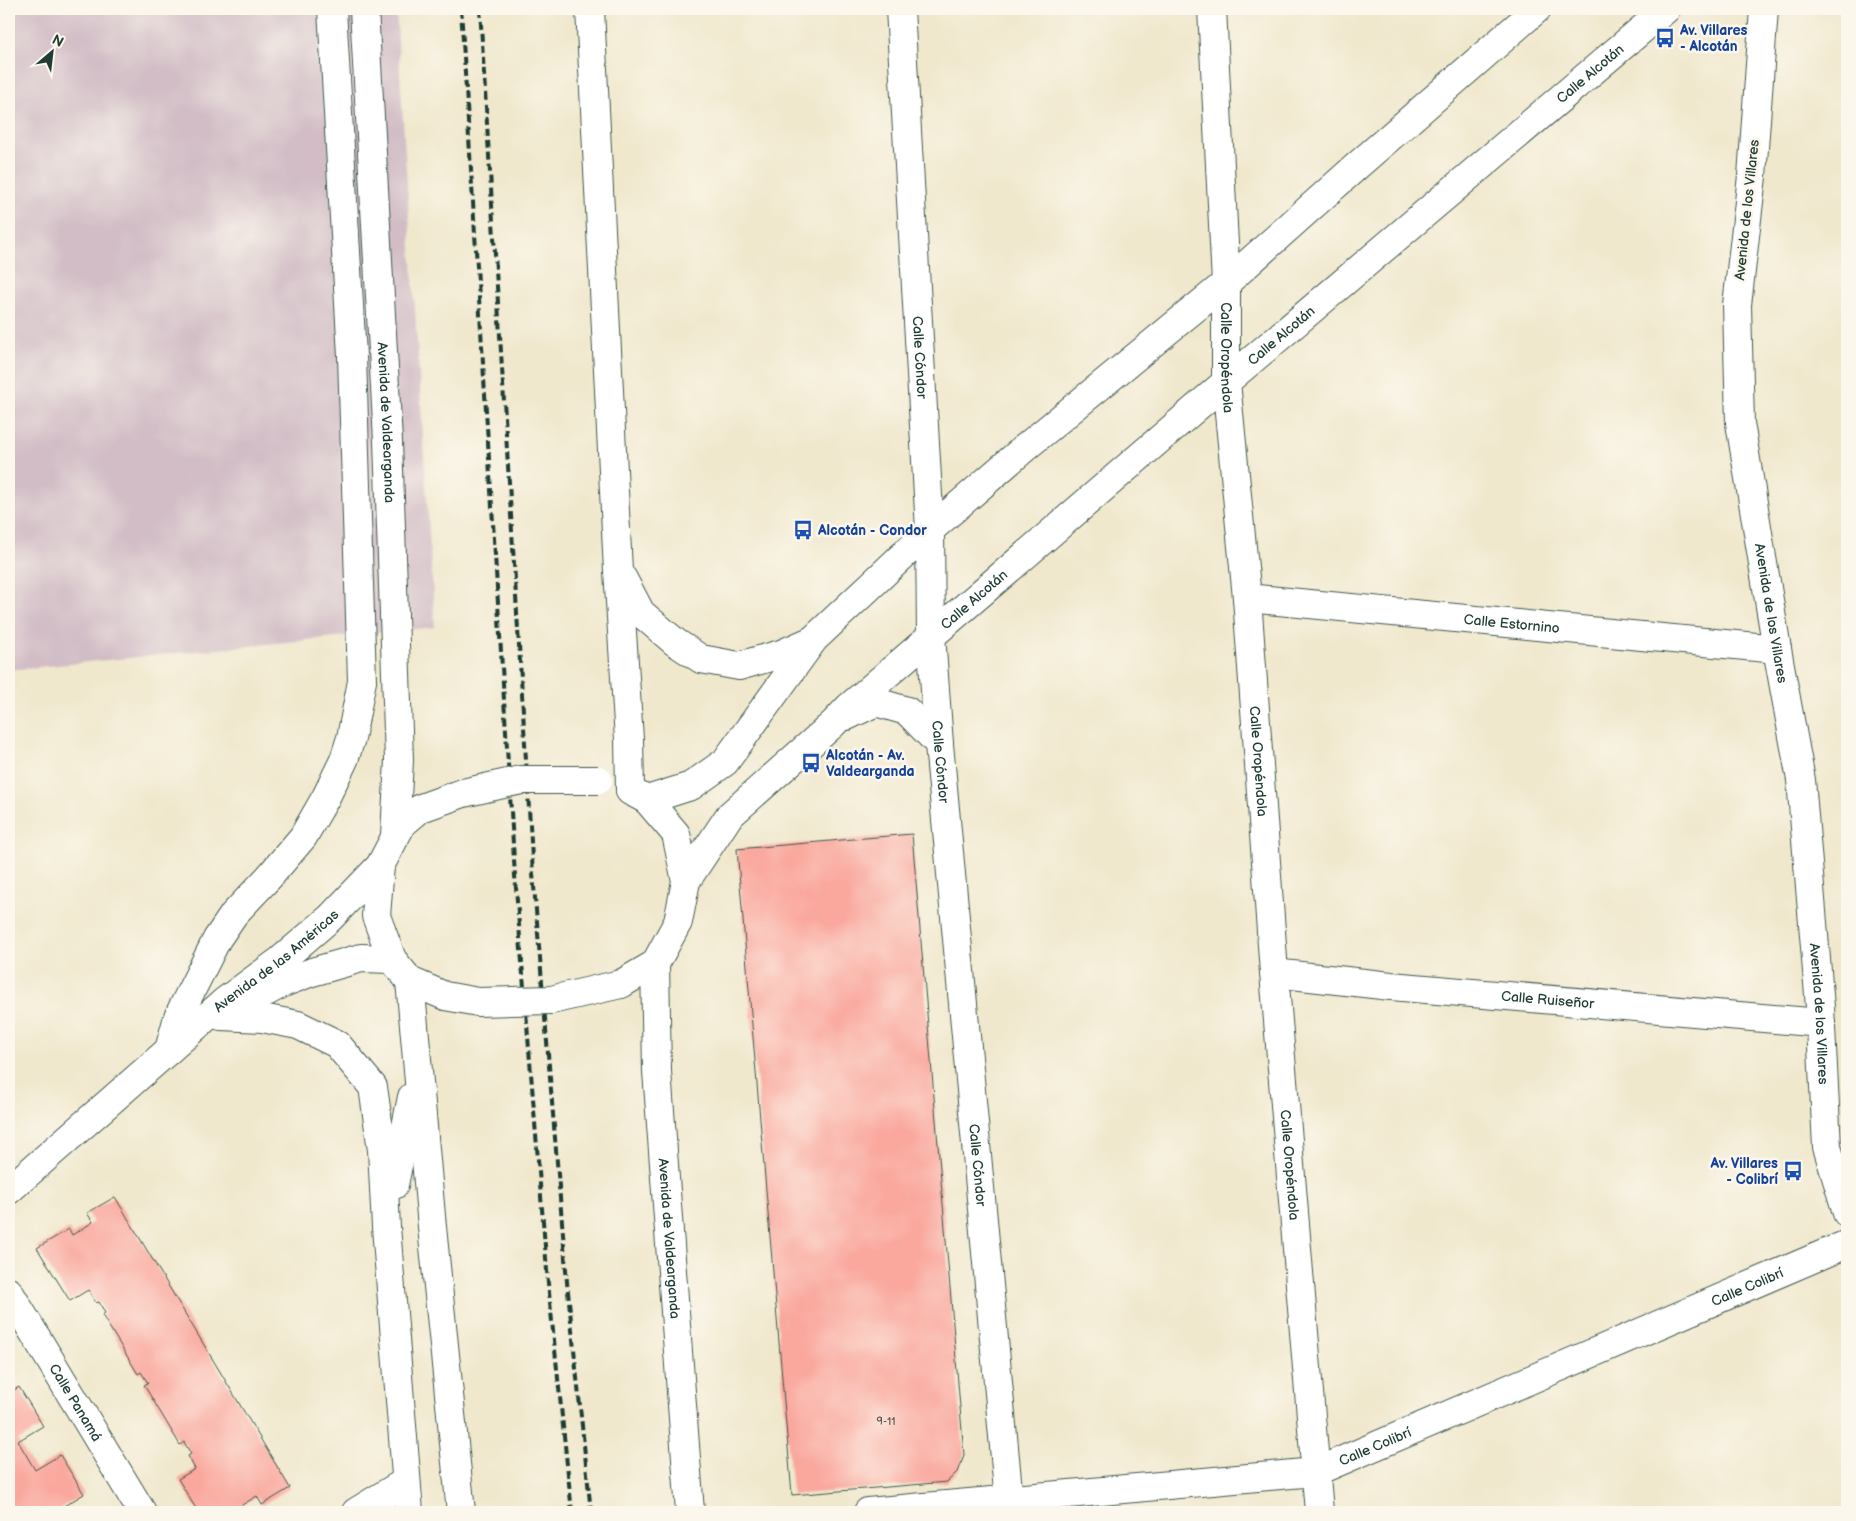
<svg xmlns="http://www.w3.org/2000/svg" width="1856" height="1521" font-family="'Balsamiq Sans',sans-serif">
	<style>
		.industrial { fill: #d2bdc6 }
		.building { fill: #faa79d }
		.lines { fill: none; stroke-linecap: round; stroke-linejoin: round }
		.minor-casing { stroke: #3e574b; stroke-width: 30 }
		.minor { stroke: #fff; stroke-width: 28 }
		.rail { stroke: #1f3d34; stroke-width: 4; stroke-dasharray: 8 4; stroke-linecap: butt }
		.minor-bridge-casing { stroke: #3e574b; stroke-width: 30; stroke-linecap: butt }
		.minor-bridge { stroke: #fff; stroke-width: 28 }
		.labels { text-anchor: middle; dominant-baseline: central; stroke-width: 5; stroke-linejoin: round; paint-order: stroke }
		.number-label { font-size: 11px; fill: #56584e }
		.transit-label { font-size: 14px; font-weight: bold; fill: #164399; stroke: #fbf7ec; text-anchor: start }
		.street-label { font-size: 14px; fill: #1f3d34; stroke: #fbf7ec }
	</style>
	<rect width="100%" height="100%" fill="#fbf7ec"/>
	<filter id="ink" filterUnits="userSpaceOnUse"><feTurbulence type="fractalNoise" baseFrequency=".02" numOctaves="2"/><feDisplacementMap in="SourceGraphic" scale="10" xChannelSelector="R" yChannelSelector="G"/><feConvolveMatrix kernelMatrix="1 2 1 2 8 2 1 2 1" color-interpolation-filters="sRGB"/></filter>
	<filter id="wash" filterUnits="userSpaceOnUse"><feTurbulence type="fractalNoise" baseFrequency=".0096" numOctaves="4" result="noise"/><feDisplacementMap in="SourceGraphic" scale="20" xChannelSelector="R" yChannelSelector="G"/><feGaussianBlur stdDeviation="1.12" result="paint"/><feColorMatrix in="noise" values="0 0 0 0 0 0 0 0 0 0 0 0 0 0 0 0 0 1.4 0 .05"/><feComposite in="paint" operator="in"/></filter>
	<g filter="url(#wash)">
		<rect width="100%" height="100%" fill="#f0e8cd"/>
		<path class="industrial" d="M9 9H396L435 627 9 670Z"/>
		<g id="blocks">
			<path class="building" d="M912 834 964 1455 959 1470 947 1482 792 1495 737 849Z
				M115 1197 290 1488 262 1505 257 1496 237 1508 239 1512H198L178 1479 195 1469 188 1456 191 1454 184 1442 180 1445 144 1385 148 1383 141 1372 138 1374 102 1315 105 1313 99 1302 96 1303 88 1290 70 1301 37 1248 69 1229 72 1235 93 1222 87 1213Z
				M19 1387 43 1426 18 1441 35 1470 60 1455 84 1494 59 1509 60 1512H9V1393Z"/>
		</g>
	</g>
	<g filter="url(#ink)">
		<use href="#blocks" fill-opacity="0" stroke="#3e574b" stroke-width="1"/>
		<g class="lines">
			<defs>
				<g id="minor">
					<path id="s1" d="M364 9 388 441 399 760 395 835"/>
					<path d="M590 9 618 571 629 739 630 791"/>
					<path id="s2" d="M900 9 930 530 931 635 939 744 1010 1512"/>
					<path id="s3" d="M1212 9 1226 283V382L1247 598 1274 973 1319 1512"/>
					<path id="s4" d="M1764 9 1752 176 1737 305 1740 423 1777 649 1801 780 1820 1007 1827 1147 1847 1213"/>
					<path d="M623 579 641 613 675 642 701 659 739 666 781 654 813 640"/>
					<path id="s5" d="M1247 598 1777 649"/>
					<path d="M847 716 876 702 907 711 939 744"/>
					<path d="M463 793 421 808 402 824 380 866 376 916 392 959 410 981 445 996 478 1002"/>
					<path d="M647 800 691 786 725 762 814 639 930 530 1027 446 1226 283 1358 165 1537 9"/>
					<path id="s6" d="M686 881 729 816 833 724 849 707 1226 382 1666 9"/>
					<path id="s7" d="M655 964 657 1071 690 1512"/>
					<path id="s8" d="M1274 973 1391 986 1821 1023"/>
					<path d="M410 981 432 1227 461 1512"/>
					<path d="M621 984 655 964 678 922 686 881 676 834 647 800 632 792"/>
					<path d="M245 1003 283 983 312 972 361 958 392 959"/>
					<path d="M221 1016 262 1018 298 1025 337 1044 373 1087 382 1150 386 1227 409 1512"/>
					<path d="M169 1050 178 1017 217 939 234 914 269 877 303 837 326 797 344 760 351 738 362 681 352 356 332 9"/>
					<path d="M394 1185 412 1097"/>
					<path id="s9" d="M9 1190 225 1001 281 960 330 918 380 866"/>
					<path id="s10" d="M9 1292 142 1512"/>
					<path d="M356 1512 405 1482"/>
					<path id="s11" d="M868 1512 1315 1472 1847 1244"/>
				</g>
			</defs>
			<use href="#minor" class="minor-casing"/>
			<use href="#minor" class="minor"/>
			<path class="rail" d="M461 9 515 876 548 1283 572 1512
				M480 9 533 874 567 1282 591 1512"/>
			<defs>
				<path id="minor-bridge" d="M463 793 521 780H598
					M478 1002 551 1000 621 984"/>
			</defs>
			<use href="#minor-bridge" class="minor-bridge-casing"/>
			<use href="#minor-bridge" class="minor-bridge"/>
		</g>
	</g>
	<defs>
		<symbol id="bus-bare" viewBox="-9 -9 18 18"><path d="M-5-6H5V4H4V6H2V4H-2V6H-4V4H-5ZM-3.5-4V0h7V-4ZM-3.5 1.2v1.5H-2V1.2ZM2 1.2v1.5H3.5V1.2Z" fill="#1a4fb4" stroke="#fbf7ec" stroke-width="2.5" paint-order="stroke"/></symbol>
	</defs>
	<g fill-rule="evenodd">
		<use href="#bus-bare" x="1651" y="24" width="28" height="28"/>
		<use href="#bus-bare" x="789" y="516" width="28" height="28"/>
		<use href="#bus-bare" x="797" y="749" width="28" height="28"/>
		<use href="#bus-bare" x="1779" y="1157" width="28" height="28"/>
	</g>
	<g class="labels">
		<g class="number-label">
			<text x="886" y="1421">9-11</text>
		</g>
		<g class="transit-label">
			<text x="1680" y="30">Av. Villares<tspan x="1680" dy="16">- Alcotán</tspan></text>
			<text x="818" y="530">Alcotán - Condor</text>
			<text x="826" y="755">Alcotán - Av.<tspan x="826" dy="16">Valdearganda</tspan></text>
			<text x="1778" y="1163" text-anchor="end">Av. Villares<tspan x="1778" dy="16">- Colibrí</tspan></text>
		</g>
		<g class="street-label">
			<text stroke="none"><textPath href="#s6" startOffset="1215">Calle Alcotán</textPath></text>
			<text transform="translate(1747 210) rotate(-84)">Avenida de los Villares</text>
			<text stroke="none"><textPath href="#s6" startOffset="810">Calle Alcotán</textPath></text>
			<text stroke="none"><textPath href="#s2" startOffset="349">Calle Cóndor</textPath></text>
			<text stroke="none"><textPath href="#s3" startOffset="349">Calle Oropéndola</textPath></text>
			<text stroke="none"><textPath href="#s1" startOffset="414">Avenida de Valdearganda</textPath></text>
			<text stroke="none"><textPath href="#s6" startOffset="405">Calle Alcotán</textPath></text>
			<text stroke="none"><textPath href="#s4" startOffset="608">Avenida de los Villares</textPath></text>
			<text stroke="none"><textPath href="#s5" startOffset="266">Calle Estornino</textPath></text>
			<text stroke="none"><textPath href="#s2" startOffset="754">Calle Cóndor</textPath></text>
			<text stroke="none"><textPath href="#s3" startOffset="754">Calle Oropéndola</textPath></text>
			<text stroke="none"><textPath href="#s9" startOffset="352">Avenida de las Américas</textPath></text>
			<text stroke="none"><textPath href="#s8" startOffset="275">Calle Ruiseñor</textPath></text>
			<text stroke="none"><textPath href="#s4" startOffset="1012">Avenida de los Villares</textPath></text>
			<text stroke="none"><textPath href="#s2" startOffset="1159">Calle Cóndor</textPath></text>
			<text stroke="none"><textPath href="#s3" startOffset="1159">Calle Oropéndola</textPath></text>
			<text stroke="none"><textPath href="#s7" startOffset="275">Avenida de Valdearganda</textPath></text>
			<text stroke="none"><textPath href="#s11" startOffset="919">Calle Colibrí</textPath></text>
			<text stroke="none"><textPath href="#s10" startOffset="129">Calle Panamá</textPath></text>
			<text stroke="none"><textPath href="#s11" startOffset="514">Calle Colibrí</textPath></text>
		</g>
	</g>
	<rect width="1856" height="1521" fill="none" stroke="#fbf7ec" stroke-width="30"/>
	<g transform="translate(52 52) rotate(28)" stroke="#fbf7ec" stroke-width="4" paint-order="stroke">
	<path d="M0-4L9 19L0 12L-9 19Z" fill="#1f3d34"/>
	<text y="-8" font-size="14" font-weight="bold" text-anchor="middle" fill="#1f3d34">N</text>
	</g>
</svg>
